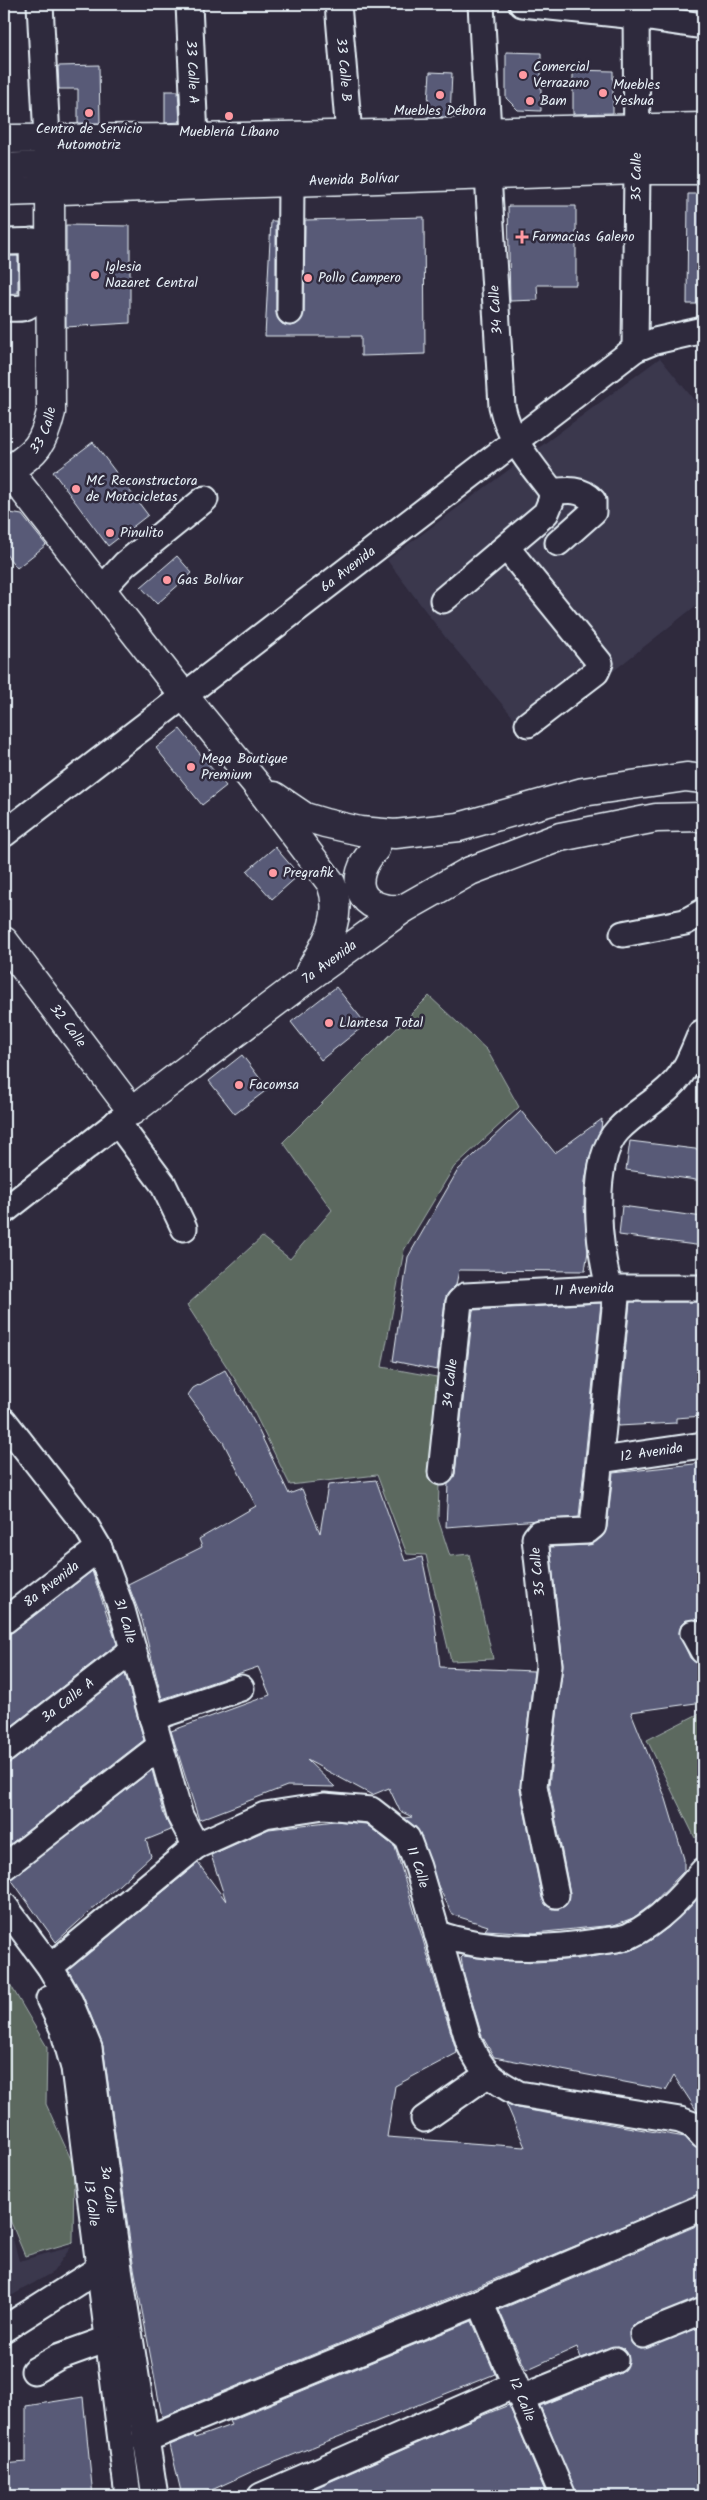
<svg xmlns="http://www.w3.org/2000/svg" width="707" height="2500" font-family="Kalam,sans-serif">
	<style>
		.built { fill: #3b384e }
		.green { fill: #5c695f; stroke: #a2adac }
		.building { fill: #585a77; stroke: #e8f1f8 }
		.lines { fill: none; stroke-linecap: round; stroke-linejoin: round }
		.minor-casing { stroke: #e8f1f8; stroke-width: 29 }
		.major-casing { stroke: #e8f1f8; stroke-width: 31 }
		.minor { stroke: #2f2a3d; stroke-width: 25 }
		.major { stroke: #2f2a3d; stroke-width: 28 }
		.poi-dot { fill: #ff9aa2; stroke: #2f2a3d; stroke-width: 2 }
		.labels { text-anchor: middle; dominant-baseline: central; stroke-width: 5; stroke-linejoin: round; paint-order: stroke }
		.poi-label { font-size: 14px; fill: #e8f1f8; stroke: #2f2a3d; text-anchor: start }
		.street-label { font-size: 14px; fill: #e8f1f8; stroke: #2f2a3d }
	</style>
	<rect width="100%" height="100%" fill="#2f2a3d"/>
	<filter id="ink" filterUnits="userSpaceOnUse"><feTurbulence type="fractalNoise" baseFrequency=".02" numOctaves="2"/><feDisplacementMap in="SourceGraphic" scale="10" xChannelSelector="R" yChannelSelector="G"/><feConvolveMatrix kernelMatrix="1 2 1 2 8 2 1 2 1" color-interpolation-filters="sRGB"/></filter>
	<g filter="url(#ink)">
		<path class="built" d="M660 358 703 411V600L530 737 446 638 387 560Z
			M4 2207 19 2261 71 2247 53 2272 4 2300Z"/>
		<path class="green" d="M429 996 487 1050 519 1107 454 1167 404 1250 382 1367 442 1378 438 1519 450 1556 469 1554 493 1659 451 1661 426 1555 407 1554 377 1475 290 1485 247 1398 187 1305 262 1237 290 1259 332 1210 283 1142Z
			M700 1713 703 1719V1831L695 1838 647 1740Z
			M4 1974 47 2047 46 2104 74 2166 73 2242 25 2256 8 2215 4 2193Z"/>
		<path class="building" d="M506 52 541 53V111L518 110 506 98Z
			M99 65 100 123H78V89H59L58 66Z
			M573 70 613 71V113L573 114Z
			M430 72 452 73 450 117H427Z
			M165 91H178L180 122 165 123Z
			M688 194H703V304H687Z
			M508 206H576V285H537L538 300 510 301Z
			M424 217 425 354 361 356V336H265L271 221H276V312L282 324 290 326 297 324 304 313 305 220Z
			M66 225 130 226V323L66 327Z
			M4 256H18V293L4 294Z
			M93 442 148 515 108 546 53 472Z
			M4 512 22 515 46 545 17 568 4 552Z
			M177 556 192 573 157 604 141 587Z
			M180 729 226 786 202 805 156 748Z
			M275 847 299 875 272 899 247 871Z
			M336 987 366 1024 321 1060 291 1022Z
			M242 1055 268 1089 235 1114 209 1081Z
			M521 1111 555 1153 602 1119 601 1129 589 1158 585 1181 584 1207 588 1251 585 1271 459 1270 456 1285 449 1292 445 1300 437 1370 393 1361 408 1257 458 1170Z
			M630 1141 703 1150V1181L626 1170Z
			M622 1206 703 1217V1246L619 1235Z
			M630 1302H703V1416L676 1418V1423L618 1426Z
			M601 1303 579 1517 446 1527 448 1484 455 1474 473 1310Z
			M225 1370 258 1429 289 1494 302 1489 320 1533 328 1485 376 1480 405 1561 422 1557 434 1615 440 1667 534 1671 520 1789 542 1898 546 1905 552 1909H559L566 1905 570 1893 549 1785 563 1664 550 1547 588 1545 602 1537 607 1527 613 1473 703 1463V1620H686L681 1625 679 1633 690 1658 698 1664 703 1677V1702L631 1712 666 1799 684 1859V1871L651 1905 633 1918 614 1925 535 1933 485 1930 488 1926 453 1915 438 1886 420 1833 404 1818 412 1817 400 1811 389 1788 372 1795 307 1760 335 1787 287 1786 199 1820 171 1731 270 1695 258 1667 162 1699 142 1620 128 1584 202 1547 199 1539 256 1506 223 1442 188 1395 193 1388Z
			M92 1571 117 1644 4 1732V1635L13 1632Z
			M125 1674 144 1740 4 1849V1764L13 1761Z
			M152 1770 164 1815 171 1830 146 1840 151 1856 56 1942 11 1879Z
			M335 1821 366 1824 395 1847 457 2053 395 2086 387 2137 525 2147 506 2103 517 2108 685 2137 693 2146 703 2150V2193L162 2417 133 2263 103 2046 83 1996 68 1970 198 1863 226 1901 211 1855 269 1829Z
			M703 1893V2115L697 2111 674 2076 666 2090 494 2057 482 2036 464 1974 461 1958 463 1956 495 1960 536 1962 577 1959 629 1951 648 1942 669 1927Z
			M703 2223V2297L638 2322 631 2327 629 2333 634 2346 641 2349 703 2326V2496H577L540 2406 621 2373 629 2362 628 2354 623 2348 617 2346 581 2358 577 2347 526 2370 499 2310Z
			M472 2321 495 2374 253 2471 214 2489 193 2496H182L170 2445 194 2435 195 2438 231 2425 229 2421Z
			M83 2397 93 2496H4V2464L26 2462V2406Z
			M509 2405 547 2496H297L471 2420Z"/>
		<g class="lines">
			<defs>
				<g id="minor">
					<path d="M40 4 47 138"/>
					<path id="s1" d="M189 4 195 138"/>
					<path id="s2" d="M338 4 349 135"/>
					<path d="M481 4 488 132"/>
					<path d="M522 4 636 16 703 26"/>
					<path d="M4 166 703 148"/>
					<path d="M4 242 49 241"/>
					<path d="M4 308C15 308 26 311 33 301L32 241"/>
					<path d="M290 312 291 183"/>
					<path id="s3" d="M635 349 637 170 636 4"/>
					<path d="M552 492C567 490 582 488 593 501V512L558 543"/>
					<path d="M507 548 600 663 596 672 528 724"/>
					<path d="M101 590 125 564 205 499"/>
					<path d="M443 600 546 513 551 501 552 492C532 465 509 440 502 406L488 175"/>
					<path id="s4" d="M4 834 635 349 655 341 703 330"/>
					<path d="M623 934 685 922 703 912"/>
					<path d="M117 1122 163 1184 184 1228"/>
					<path d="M4 1211 132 1111"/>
					<path d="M610 1289C598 1251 589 1160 618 1130 634 1113 655 1102 671 1086 686 1072 693 1052 701 1033"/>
					<path id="s5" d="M4 1421 86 1526 99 1548 122 1610 180 1816 196 1846"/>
					<path id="s6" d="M601 1460 703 1445"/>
					<path id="s7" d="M441 1472 459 1302 465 1296 617 1288H703"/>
					<path id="s8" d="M4 1621 99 1548"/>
					<path d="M693 1633 703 1651"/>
					<path d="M152 1718 241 1688"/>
					<path id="s9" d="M4 1750 133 1650"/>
					<path d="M4 1867 160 1746"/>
					<path d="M556 1895 534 1786 549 1665 535 1538 539 1533 587 1531 593 1526 617 1288"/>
					<path id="s10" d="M4 1905 50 1967 70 2002 89 2048 117 2256 155 2496"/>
					<path d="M437 1934C488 1951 543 1950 595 1942 606 1940 619 1940 629 1936 659 1922 682 1896 703 1871"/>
					<path id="s11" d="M50 1967 196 1846 265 1815 324 1806 371 1810 407 1838 418 1867 469 2043C482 2072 492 2080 519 2094L680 2120 693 2125 703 2136"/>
					<path id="s12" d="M49 1999 63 2029 74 2068 128 2496"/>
					<path d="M424 2119 487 2075"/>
					<path id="s13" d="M480 2302 563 2496"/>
					<path d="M4 2329 111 2261"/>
					<path d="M643 2335 703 2311"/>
					<path d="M34 2371 58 2357 108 2339"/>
					<path d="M521 2398 615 2360"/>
					<path d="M144 2440 480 2302 703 2207"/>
					<path d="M261 2496 515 2385"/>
				</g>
				<g id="major">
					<path d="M4 139 195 138 703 127"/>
					<path id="s14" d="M4 192 637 170H703"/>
					<path d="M8 470 185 697 257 785 331 883C344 917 327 942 310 971"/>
					<path id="s15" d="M4 474C34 452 42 450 51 412L50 191 47 138"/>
					<path d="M274 796 305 817 325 823 360 831 395 834 459 827 583 792 686 777 703 779"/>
					<path d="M375 849C346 880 359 913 403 909"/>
					<path id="s16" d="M4 941 132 1111 305 980 403 909 470 871 560 837 656 818 703 817"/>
				</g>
			</defs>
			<use href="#minor" class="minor-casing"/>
			<use href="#major" class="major-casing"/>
			<use href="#minor" class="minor"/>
			<use href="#major" class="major"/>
		</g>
	</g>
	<g class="poi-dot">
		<circle cx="523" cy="75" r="5"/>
		<circle cx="603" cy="93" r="5"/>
		<circle cx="440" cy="95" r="5"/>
		<circle cx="530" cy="101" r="5"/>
		<circle cx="89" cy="113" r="5"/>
		<circle cx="229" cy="116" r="5"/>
		<path d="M519.5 229.5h5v5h5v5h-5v5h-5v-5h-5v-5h5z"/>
		<circle cx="95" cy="275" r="5"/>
		<circle cx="308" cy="278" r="5"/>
		<circle cx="76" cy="489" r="5"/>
		<circle cx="110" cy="533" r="5"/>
		<circle cx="167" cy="580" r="5"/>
		<circle cx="191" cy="767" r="5"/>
		<circle cx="273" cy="873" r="5"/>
		<circle cx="329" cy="1023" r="5"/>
		<circle cx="239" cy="1085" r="5"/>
	</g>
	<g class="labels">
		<g class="poi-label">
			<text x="533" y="67">Comercial<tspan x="533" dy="16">Verrazano</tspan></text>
			<text x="613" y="85">Muebles<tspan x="613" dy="16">Yeshua</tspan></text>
			<text x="540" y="101">Bam</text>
			<text x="440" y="111" text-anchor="middle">Muebles Débora</text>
			<text x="89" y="129" text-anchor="middle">Centro de Servicio<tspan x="89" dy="16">Automotriz</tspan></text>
			<text x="229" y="132" text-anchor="middle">Mueblería Líbano</text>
			<text x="532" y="237">Farmacias Galeno</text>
			<text x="105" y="267">Iglesia<tspan x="105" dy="16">Nazaret Central</tspan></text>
			<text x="318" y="278">Pollo Campero</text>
			<text x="86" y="481">MC Reconstructora<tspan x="86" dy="16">de Motocicletas</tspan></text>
			<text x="120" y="533">Pinulito</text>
			<text x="177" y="580">Gas Bolívar</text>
			<text x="201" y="759">Mega Boutique<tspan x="201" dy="16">Premium</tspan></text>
			<text x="283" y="873">Pregrafik</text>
			<text x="339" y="1023">Llantesa Total</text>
			<text x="249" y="1085">Facomsa</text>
		</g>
		<g class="street-label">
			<text stroke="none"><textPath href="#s2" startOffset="66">33 Calle B</textPath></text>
			<text stroke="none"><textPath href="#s1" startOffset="68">33 Calle A</textPath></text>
			<text stroke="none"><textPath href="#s3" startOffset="172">35 Calle</textPath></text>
			<text stroke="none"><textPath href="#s14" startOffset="350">Avenida Bolívar</textPath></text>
			<text transform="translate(496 310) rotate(-94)">34 Calle</text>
			<text stroke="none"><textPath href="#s15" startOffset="61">33 Calle</textPath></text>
			<text stroke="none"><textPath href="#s4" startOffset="434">6a Avenida</textPath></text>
			<text stroke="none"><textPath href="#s16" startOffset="460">7a Avenida</textPath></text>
			<text stroke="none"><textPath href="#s16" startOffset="106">32 Calle</textPath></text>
			<text stroke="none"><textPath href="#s7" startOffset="299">11 Avenida</textPath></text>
			<text stroke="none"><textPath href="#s7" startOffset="89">34 Calle</textPath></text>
			<text stroke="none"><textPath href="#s6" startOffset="51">12 Avenida</textPath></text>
			<text transform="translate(538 1572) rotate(-96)">35 Calle</text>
			<text stroke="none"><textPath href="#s8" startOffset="60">8a Avenida</textPath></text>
			<text stroke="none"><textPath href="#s5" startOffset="236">31 Calle</textPath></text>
			<text stroke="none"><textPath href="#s9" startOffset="81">3a Calle A</textPath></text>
			<text stroke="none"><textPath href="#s11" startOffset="449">11 Calle</textPath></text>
			<text stroke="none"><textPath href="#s10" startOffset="310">3a Calle</textPath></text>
			<text stroke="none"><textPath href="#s12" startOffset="210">13 Calle</textPath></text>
			<text stroke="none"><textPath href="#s13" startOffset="106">12 Calle</textPath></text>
		</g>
	</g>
	<rect width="707" height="2500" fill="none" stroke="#2f2a3d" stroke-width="20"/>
	<rect x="10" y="10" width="687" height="2480" fill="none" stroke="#e8f1f8" stroke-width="2" filter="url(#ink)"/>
</svg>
